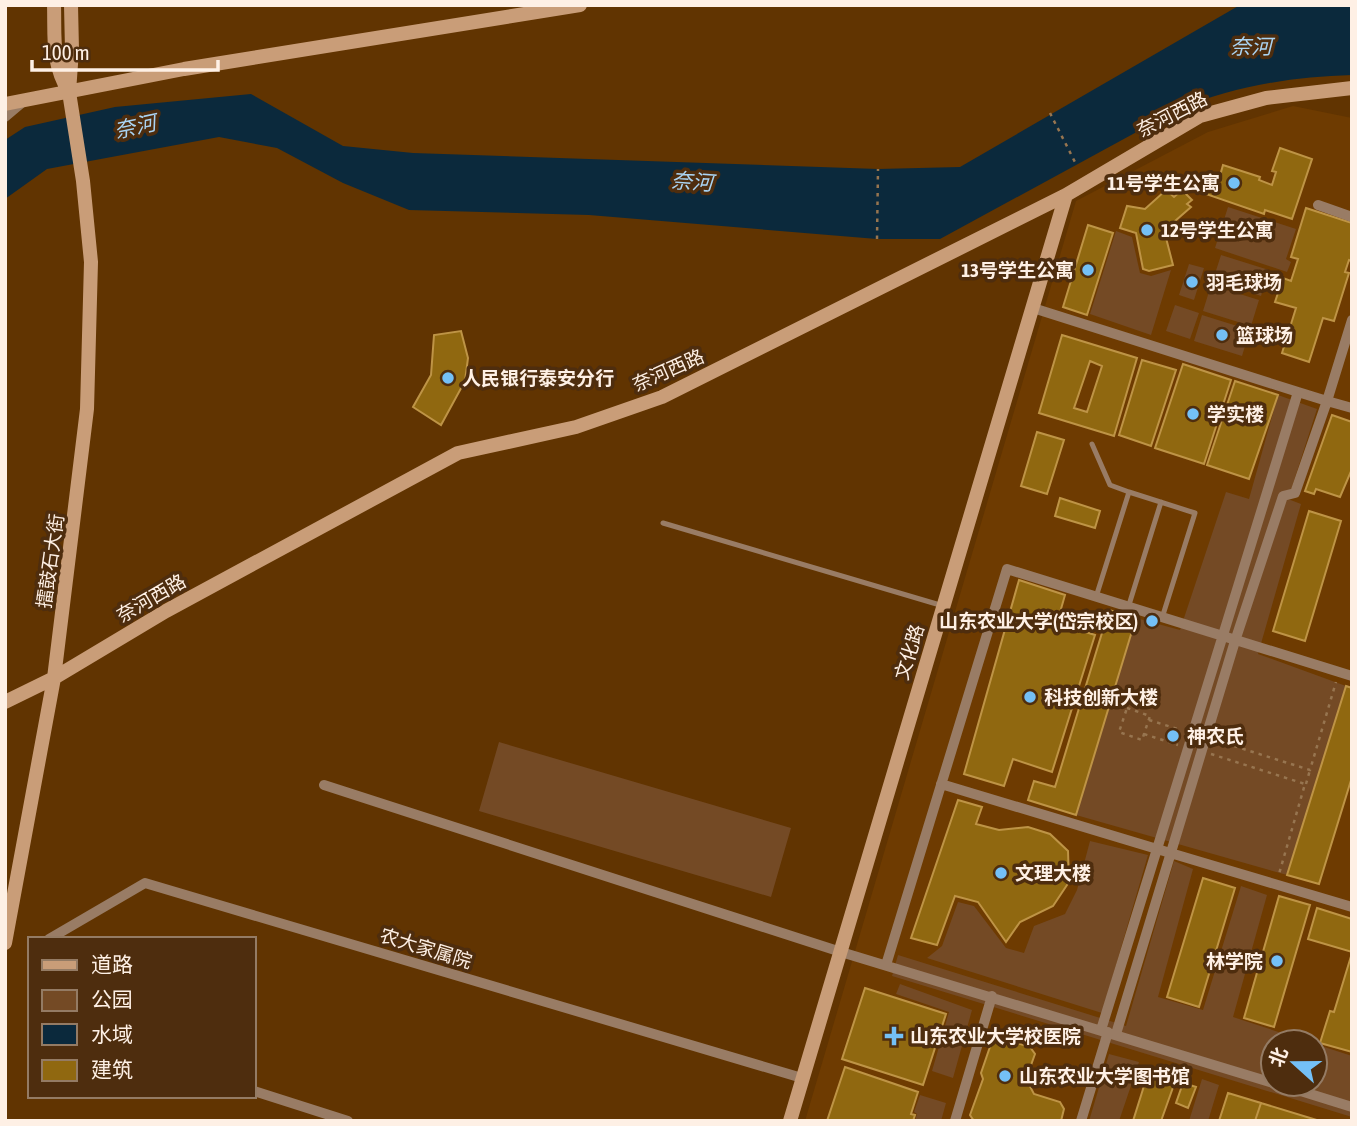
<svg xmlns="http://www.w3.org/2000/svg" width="1357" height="1126" font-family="'Asap Condensed','Noto Sans SC',sans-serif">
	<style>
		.built { fill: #6e3b01; fill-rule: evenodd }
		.green { fill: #744a25 }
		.water { fill: #0b293c }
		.building { fill: #906810; stroke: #be9446; stroke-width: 2; fill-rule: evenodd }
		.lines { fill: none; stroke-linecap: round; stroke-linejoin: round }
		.path { stroke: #977550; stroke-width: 2.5; stroke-dasharray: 3.5 5; stroke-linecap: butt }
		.lane { stroke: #997c65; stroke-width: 5 }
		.street { stroke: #997c65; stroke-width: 10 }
		.secondary { stroke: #c99d78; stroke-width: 14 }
		.poi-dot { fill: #74c0f6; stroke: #4e2d0e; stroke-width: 2.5 }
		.labels { text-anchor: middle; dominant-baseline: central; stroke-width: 7; stroke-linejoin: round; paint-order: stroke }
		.street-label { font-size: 19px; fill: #fef0e5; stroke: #4e2d0e }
		.poi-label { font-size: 19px; font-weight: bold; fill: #fef0e5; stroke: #4e2d0e; text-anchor: start }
		.water-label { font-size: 21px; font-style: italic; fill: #aad4f3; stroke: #4e2d0e }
	</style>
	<rect width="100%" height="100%" fill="#613401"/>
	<path class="built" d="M1293 106 1352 118V1121H805L1076 201 1208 132ZM1273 1042H1315V1084H1273Z"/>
	<path class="green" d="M1228 207 1296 229 1286 259 1291 262 1287 272 1215 248Z
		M1116 231 1132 237 1140 273 1151 276 1171 270 1151 335 1090 314Z
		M1221 255 1269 270 1261 296 1213 280Z
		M1189 264 1204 268 1194 300 1179 295Z
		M1211 285 1259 300 1251 326 1203 311Z
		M1175 305 1199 313 1190 339 1166 331Z
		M1202 315 1250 330 1242 356 1194 341Z
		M1278 395 1317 409 1288 499 1301 504 1258 654 1346 686 1287 875 1076 815 1136 618 1180 630 1226 492 1249 499Z
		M499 742 791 828 771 897 479 811Z
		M1090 841 1148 855 1102 1013 927 958 942 946 958 902 974 906 1006 948 1024 953 1034 926 1065 914 1077 890Z
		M1174 861 1193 869 1158 997 1203 1010 1241 886 1267 895 1233 1017 1309 1042H1273V1084H1315V1044L1352 1056V1117L892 976 898 955 1126 1026Z
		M900 984 972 1010 953 1078 932 1071 949 1012 896 994Z
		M1109 1054 1139 1062 1119 1121H1089Z
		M1202 1079 1219 1085 1208 1121H1189Z
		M920 1095 946 1103 941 1121H915L917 1114 914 1112Z"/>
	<path class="water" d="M1240 5H1352V75C1290 77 1234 86 1177 110L940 239H877L589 215 409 210 343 183 277 148 219 137 47 169 5 199V140L25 127 115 107 251 94 343 146 413 153 878 169 960 167Z"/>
	<path class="building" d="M1280 148 1312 159 1292 219 1265 210 1264 214 1200 192 1206 175 1219 179 1223 165 1260 177 1259 180 1272 185 1276 172 1272 171Z
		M1166 190 1174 197 1182 190 1192 200 1187 204 1191 207 1167 228 1165 234 1173 265 1149 271 1143 269 1136 233 1120 228 1127 206 1145 209Z
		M1306 208 1352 223V261L1349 260 1345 272 1349 273 1334 321 1323 318 1309 362 1282 353 1296 308 1275 302 1283 278 1291 281 1298 259 1291 257Z
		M1088 225 1113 233 1087 315 1063 307Z
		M461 331 468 358 465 381 441 425 413 407 431 375 434 335Z
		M1062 335 1137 358 1114 436 1039 413ZM1090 361 1102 366 1087 412 1074 408Z
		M1142 360 1176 370 1151 446 1119 435Z
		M1183 364 1231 380 1204 464 1155 448Z
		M1235 381 1278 395 1249 479 1207 465Z
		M1332 415 1352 422V469L1340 497 1316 489 1314 494 1305 491Z
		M1037 432 1064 440 1047 494 1021 486Z
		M1060 498 1100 511 1095 528 1055 516Z
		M1309 511 1341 521 1305 641 1273 631Z
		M1019 580 1065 595 1057 623 1095 635 1052 772 1013 759 1004 786 964 774Z
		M1109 610 1136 618 1076 815 1028 800 1034 781 1055 787Z
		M1346 686 1352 688V777L1319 884 1287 875Z
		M958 800 982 807 976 824 999 830 1028 827 1050 834 1068 851 1069 882 1053 906 1020 922 1006 942 978 902 955 896 937 945 911 938Z
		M1203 878 1235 888 1199 1007 1167 997Z
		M1279 896 1310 905 1274 1027 1244 1018Z
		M1317 908 1352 919V952L1308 939Z
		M1352 953V1052L1320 1043 1330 1011 1334 1012Z
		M865 988 946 1014 923 1085 842 1059Z
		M998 1037 1030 1047 1035 1054 1026 1079 1034 1094 1060 1102 1064 1109 1061 1121H974L970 1115 983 1079 981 1073 992 1041Z
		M845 1067 918 1092 911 1114 915 1115 913 1121H827Z
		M1149 1070 1176 1079 1161 1121H1133Z
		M1183 1083 1196 1087 1188 1108 1176 1103Z
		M1228 1093 1261 1103 1255 1121H1219Z
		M1261 1103 1320 1121H1255Z"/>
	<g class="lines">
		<path class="path" d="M1050 113 1077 166
			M877 239 878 169
			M1127 708 1150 716 1142 740 1119 732Z
			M1149 720 1181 730
			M1144 734 1178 745
			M1218 741 1310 770 1336 682
			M1211 754 1305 784 1279 874
			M1306 784 1310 770"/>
		<path class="lane" d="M1092 444 1110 485 1129 492
			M663 523 940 605
			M1096 597 1129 492 1195 513 1162 618
			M1128 608 1161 502"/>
		<path class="street" d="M5 117 24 101
			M1318 205 1352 217
			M1033 308 1298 392 1157 849 1352 907
			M1352 320 1327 401 1352 408
			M941 784 1157 849 1101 1030
			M324 785 841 952 1273 1083
			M49 939 145 883 802 1078
			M886 965 1007 569 1352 676
			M1116 1034 1235 641 1283 496 1295 493 1327 401 1298 392
			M1278 1084 1352 1107
			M254 1091 348 1121
			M955 1121 992 996
			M1081 1121 1108 1032"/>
		<path class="secondary" d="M54 5C55 38 51 62 69 92
			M5 104 184 69 580 5
			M5 702 54 678 166 611 458 453 576 427 662 397 1066 195 1200 116 1266 98 1352 88
			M5 943 54 678 87 409 91 262 83 181 69 92 72 50 71 5
			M790 1121 1066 195"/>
	</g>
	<g class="poi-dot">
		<circle cx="1234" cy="183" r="7"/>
		<circle cx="1147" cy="230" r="7"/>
		<circle cx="1088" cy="270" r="7"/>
		<circle cx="1192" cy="282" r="7"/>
		<circle cx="1222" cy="335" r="7"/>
		<circle cx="448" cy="378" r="7"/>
		<circle cx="1193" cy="414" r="7"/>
		<circle cx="1152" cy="621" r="7"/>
		<circle cx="1030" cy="697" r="7"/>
		<circle cx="1173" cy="736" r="7"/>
		<circle cx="1001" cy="873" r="7"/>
		<circle cx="1277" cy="961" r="7"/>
		<path d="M890.5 1025.5h7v7h7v7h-7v7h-7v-7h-7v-7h7z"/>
		<circle cx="1005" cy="1076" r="7"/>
	</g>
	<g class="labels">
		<g class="street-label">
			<text transform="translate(1172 114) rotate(-27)">奈河西路</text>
			<text transform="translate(668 370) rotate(-24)">奈河西路</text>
			<text transform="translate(50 561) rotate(-82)">擂鼓石大街</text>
			<text transform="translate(151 598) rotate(-30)">奈河西路</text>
			<text transform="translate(909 652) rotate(-73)">文化路</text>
			<text transform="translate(426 948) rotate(17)">农大家属院</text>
		</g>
		<g class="poi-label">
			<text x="1220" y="183" text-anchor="end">11号学生公寓</text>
			<text x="1161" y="230">12号学生公寓</text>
			<text x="1074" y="270" text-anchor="end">13号学生公寓</text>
			<text x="1206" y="282">羽毛球场</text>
			<text x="1236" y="335">篮球场</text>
			<text x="462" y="378">人民银行泰安分行</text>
			<text x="1207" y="414">学实楼</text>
			<text x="1138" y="621" text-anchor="end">山东农业大学(岱宗校区)</text>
			<text x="1044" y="697">科技创新大楼</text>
			<text x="1187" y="736">神农氏</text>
			<text x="1015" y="873">文理大楼</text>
			<text x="1263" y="961" text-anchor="end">林学院</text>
			<text x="910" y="1036">山东农业大学校医院</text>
			<text x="1019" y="1076">山东农业大学图书馆</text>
		</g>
		<g class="water-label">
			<text x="1251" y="46">奈河</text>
			<text transform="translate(135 126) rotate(-12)">奈河</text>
			<text transform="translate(692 181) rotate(4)">奈河</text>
		</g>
	</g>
	<rect width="1357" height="1126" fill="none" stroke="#fef0e5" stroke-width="14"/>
	<rect x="28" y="937" width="228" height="161" fill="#4e2d0e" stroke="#947b64" stroke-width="2"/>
	<rect x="42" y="960" width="35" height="10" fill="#c99d78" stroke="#947b64" stroke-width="2"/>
	<text x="91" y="972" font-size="21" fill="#fef0e5">道路</text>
	<rect x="42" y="990" width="35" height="21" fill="#744a25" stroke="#947b64" stroke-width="2"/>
	<text x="91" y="1007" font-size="21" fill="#fef0e5">公园</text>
	<rect x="42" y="1024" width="35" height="21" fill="#0b293c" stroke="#947b64" stroke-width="2"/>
	<text x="91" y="1042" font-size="21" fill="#fef0e5">水域</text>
	<rect x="42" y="1060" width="35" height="21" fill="#906810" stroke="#947b64" stroke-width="2"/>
	<text x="91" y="1077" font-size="21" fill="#fef0e5">建筑</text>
	<g transform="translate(1294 1063) rotate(291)"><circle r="33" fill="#4e2d0e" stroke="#947b64" stroke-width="2"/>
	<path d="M0-5L12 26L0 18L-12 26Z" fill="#74c0f6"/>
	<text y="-10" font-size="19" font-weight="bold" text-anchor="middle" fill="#fef0e5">北</text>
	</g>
	<path d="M32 60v10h186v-10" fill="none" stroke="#fef0e5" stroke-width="3.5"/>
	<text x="42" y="60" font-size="21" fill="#fef0e5" stroke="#4e2d0e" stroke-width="5" paint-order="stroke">100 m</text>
</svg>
